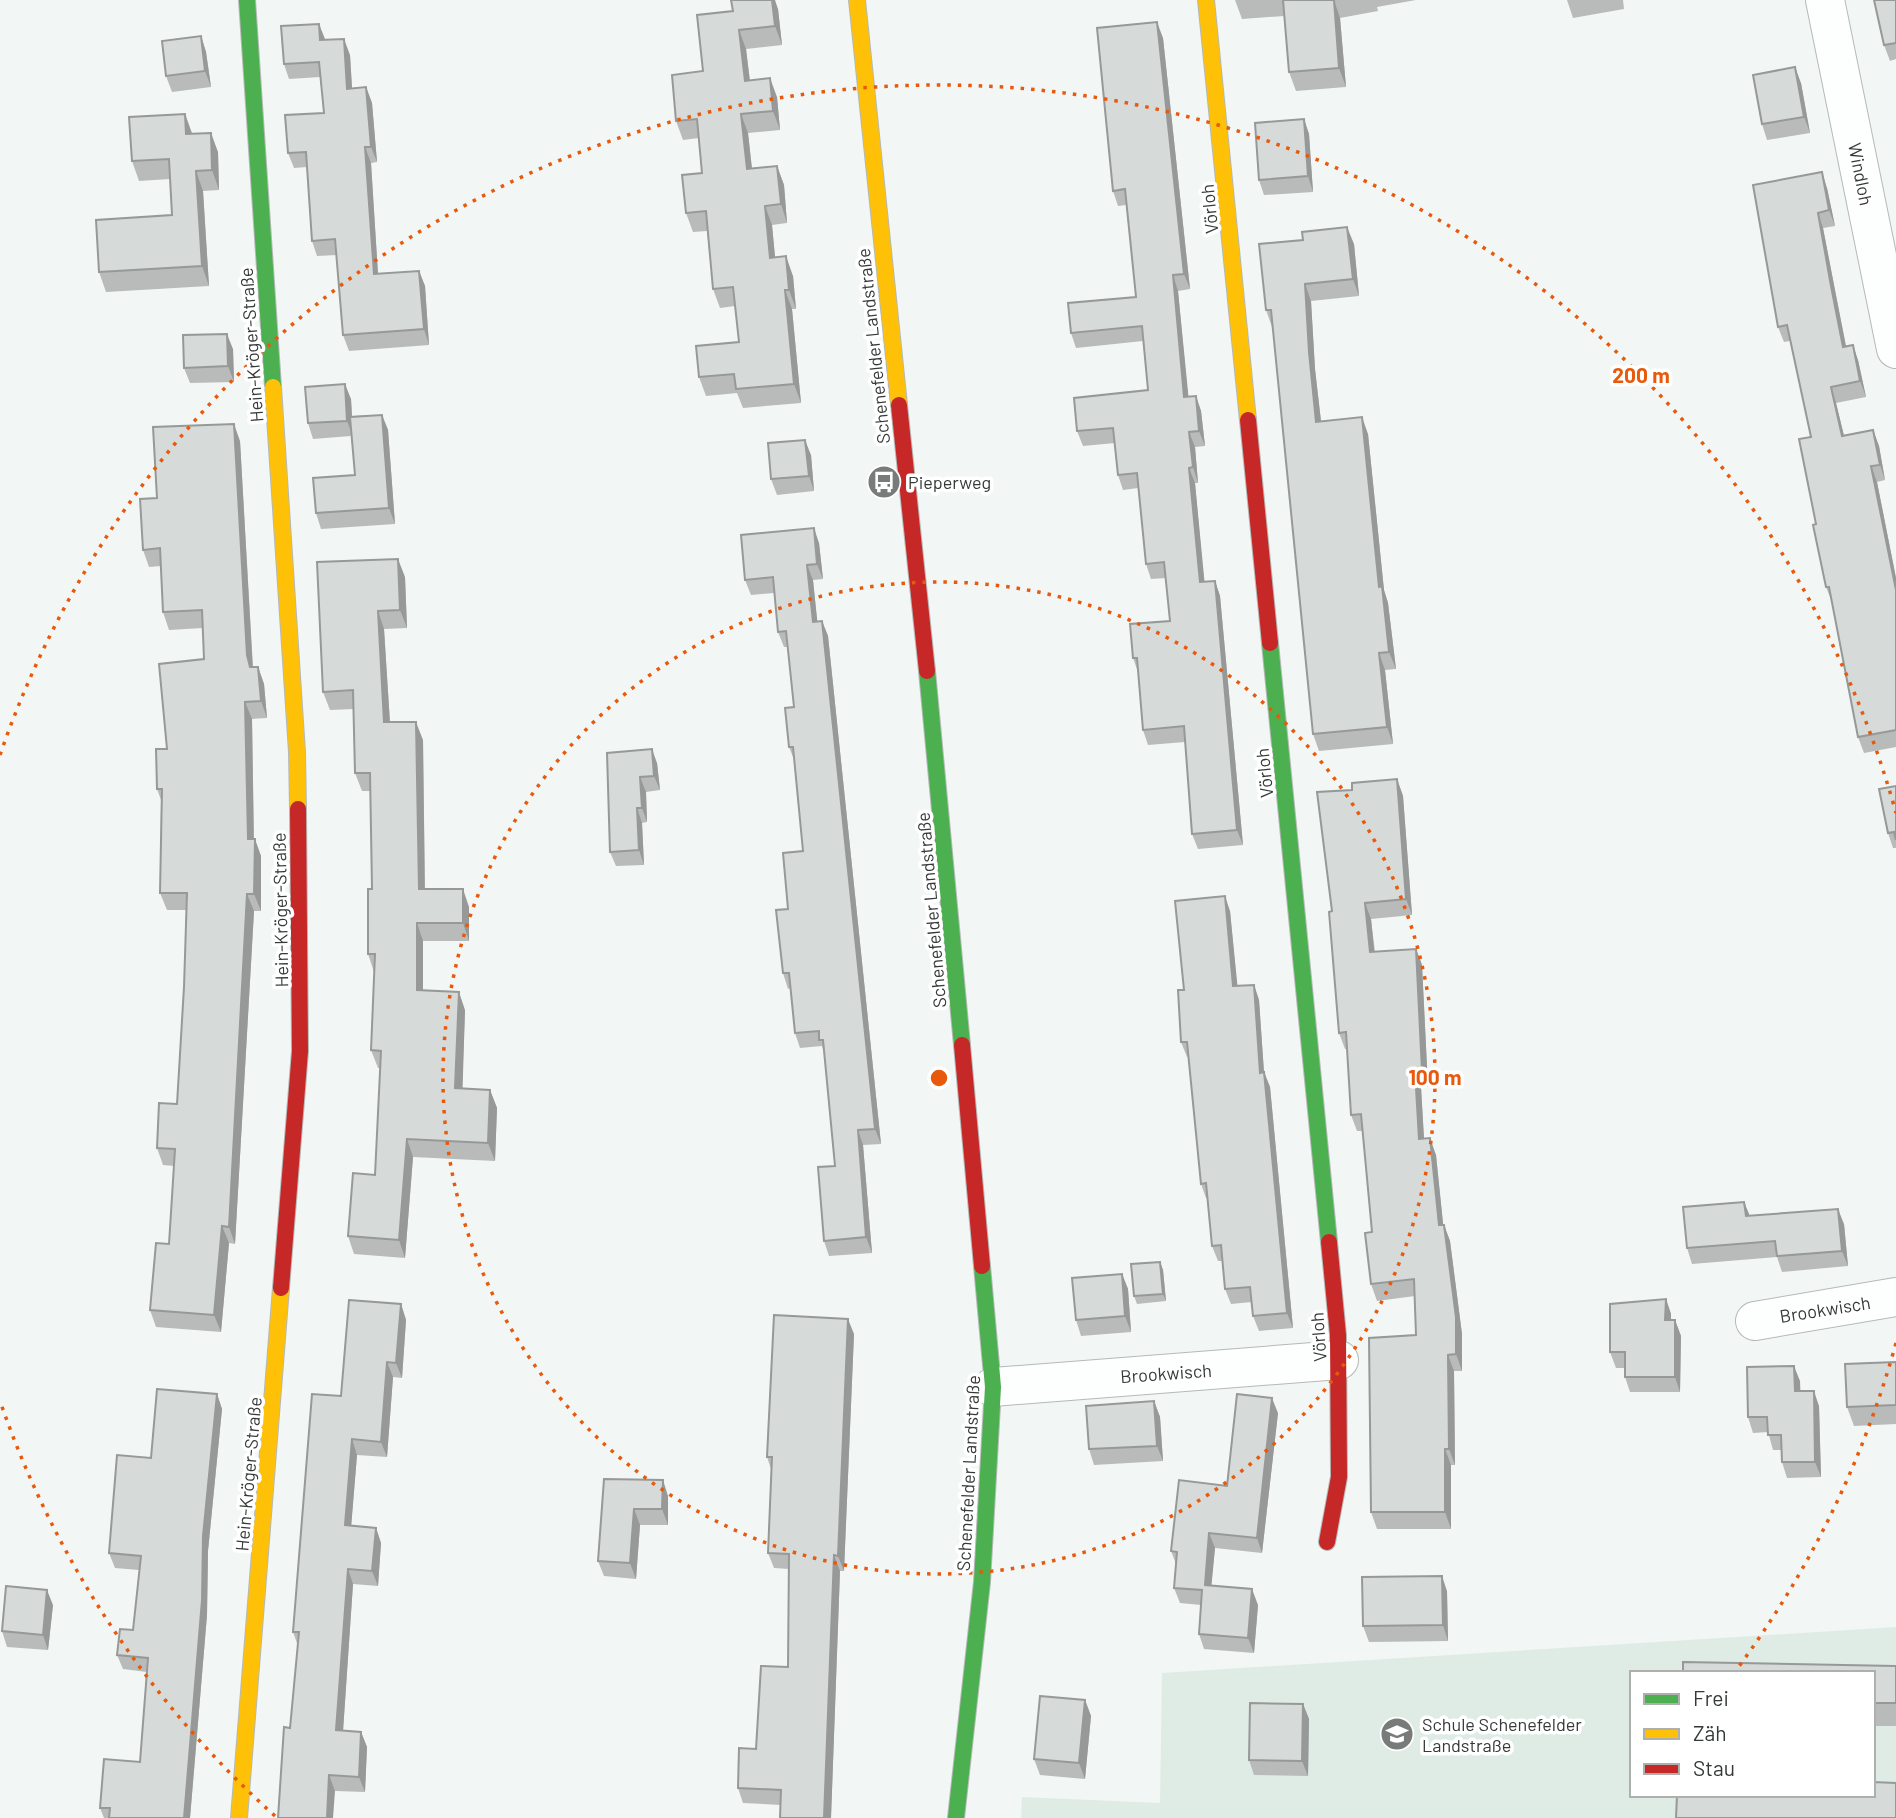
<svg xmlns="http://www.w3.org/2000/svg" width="1896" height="1818" font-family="Barlow,sans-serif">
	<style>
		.built { fill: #dfece6; fill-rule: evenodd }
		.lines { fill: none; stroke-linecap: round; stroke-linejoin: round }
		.street-casing { stroke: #b5b9b7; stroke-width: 40 }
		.fast-casing { stroke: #b5b9b7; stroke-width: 18 }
		.slow-casing { stroke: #b5b9b7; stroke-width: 18 }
		.jam-casing { stroke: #b5b9b7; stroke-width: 18 }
		.street { stroke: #fdfefe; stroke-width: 38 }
		.fast { stroke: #4caf50; stroke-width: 16 }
		.slow { stroke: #ffc107; stroke-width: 16 }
		.jam { stroke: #c62828; stroke-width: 16 }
		.wall { fill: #b8bbba }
		.shaded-wall { fill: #969997 }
		.building { fill: #d6dad8; stroke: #969997; stroke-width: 2 }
		.ring { fill: none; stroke: #e8590c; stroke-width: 3.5; stroke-dasharray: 3.5 7 }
		.labels { text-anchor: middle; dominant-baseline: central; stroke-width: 7; stroke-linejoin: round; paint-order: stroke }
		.street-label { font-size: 18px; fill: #353937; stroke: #fff }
		.poi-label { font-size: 18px; fill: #353937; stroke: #fff; text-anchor: start }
		.centre { fill: #e8590c; stroke: #fff; stroke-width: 3.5 }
		.ring-label { font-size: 21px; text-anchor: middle; font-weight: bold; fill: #e8590c; stroke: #fff; stroke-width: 7; stroke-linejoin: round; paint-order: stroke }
	</style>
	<rect width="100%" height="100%" fill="#f2f7f5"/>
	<path class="built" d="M1896 1627V1818H1021L1022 1797 1160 1803 1162 1673ZM1632 1673H1873V1795H1632Z"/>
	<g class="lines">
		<defs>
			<path id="street" d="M1825 0 1896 349
				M1755 1321 1896 1297
				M993 1387 1339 1360"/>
			<path id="fast" d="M247 0 273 387
				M1270 643 1329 1242
				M927 671 962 1045
				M956 1818 982 1582 993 1387 982 1266"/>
			<path id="slow" d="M857 0 899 405
				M1206 0 1248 420
				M273 387 297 752 298 809
				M239 1818 281 1288"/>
			<path id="jam" d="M899 405 927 671
				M1248 420 1270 643
				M962 1045 982 1266
				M281 1288 300 1051 298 809
				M1327 1542 1339 1477 1338 1335 1329 1242"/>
		</defs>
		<use href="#street" class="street-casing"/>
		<use href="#fast" class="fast-casing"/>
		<use href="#slow" class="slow-casing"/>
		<use href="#jam" class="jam-casing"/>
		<use href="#street" class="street"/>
		<use href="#fast" class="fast"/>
		<use href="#slow" class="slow"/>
		<use href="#jam" class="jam"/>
	</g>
	<path class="wall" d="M1235 0H1416L1377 7 1378 11 1340 18 1346 87 1296 91 1289 72 1284 16 1242 19Z
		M1567 0H1623L1624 9 1573 18Z
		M1896 0V59L1890 61 1884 45Z
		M778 9 782 45 746 49 750 80 777 97 780 130 748 133 752 168 777 166 784 185 787 223 772 225 775 258 793 276 796 309H792L801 403 743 408 737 393 706 396 699 377 739 342 735 306 720 308 713 289 707 231 693 232 686 213 702 173 699 138 683 140 676 121 703 71 733 11Z
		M201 36 206 52 211 87 172 92 166 76Z
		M1163 38 1190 289 1178 291 1188 397 1196 396 1201 411 1205 446 1195 447 1198 483H1195L1204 582 1215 581 1220 596 1243 845 1198 849 1192 834 1185 742 1148 745 1143 730 1138 672 1133 658 1170 621 1166 578 1151 579 1146 564 1138 488 1123 490 1118 475 1115 443 1083 446 1077 431 1148 390 1143 341 1076 348 1071 333 1136 297 1126 205 1118 206 1113 191Z
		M325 40 350 55 352 88 366 87 372 103 377 162 371 163 378 274 419 271 425 286 429 345 349 351 343 335 337 255 317 256 312 241 307 167 294 168 288 153 324 113 320 77 289 79 284 64Z
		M1801 83 1810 133 1767 140 1762 124Z
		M185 114 192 133 218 152 219 190 203 191 209 286 106 292 99 272 172 215 170 179 139 181 132 161Z
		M1304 119 1309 134 1313 192 1264 195 1259 180Z
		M1827 188 1835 226 1823 228 1837 301 1846 346 1858 360 1866 397 1836 403 1844 436 1873 430 1879 446 1885 480 1877 482 1896 578V747L1864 753 1858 737 1832 602 1826 587 1816 524 1811 437 1790 341 1784 342 1778 327Z
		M1303 240 1354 244 1359 296 1311 301 1315 369 1321 421 1368 434 1384 590 1388 603 1396 669 1385 670 1393 744 1319 751 1313 734 1273 327H1272L1266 310Z
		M233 349 234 382 190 383 184 368Z
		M351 399 352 416 382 415 388 430 395 524 321 529 316 513 355 475 351 436 313 439 308 423Z
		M240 441 253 667H258L264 684 267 718 252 719 254 839 261 856V911H254L235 1244 229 1243 221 1332 156 1327 150 1310 169 1244 174 1166 163 1165 157 1148 177 1104 184 987 186 910H167L160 893 161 800 157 789 167 749 204 659 203 628 169 630 163 612 161 566 149 567 143 550Z
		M811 455 814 491 777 495 771 479Z
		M819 543 823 579 813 580 817 622 822 621 828 636 881 1144 863 1145 872 1253 829 1256 824 1241 835 1166 825 1055 822 1046 800 1048 795 1033 790 988 788 989 783 973 788 909 803 851 795 762 789 747 794 707 788 647H784L778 632 774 593 751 595 745 580Z
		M317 562 405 577 407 628 384 629 390 722 423 740 425 889 469 907V941H423V991L465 1010 462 1089 490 1090 497 1108 495 1161 413 1157 405 1258 354 1254 348 1236 375 1175 380 1068H378L371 1050 374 972 368 954 372 889 370 791H362L355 773 354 709 330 710 323 692Z
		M607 753 657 763 660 790 646 792 647 822 642 823 644 865 616 866 610 852Z
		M1397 779 1403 796 1412 915 1371 919 1375 952 1416 949 1422 965 1428 1087H1421L1424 1139 1436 1155 1443 1225H1444L1450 1241 1462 1334V1371H1454L1455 1465H1451V1529H1377L1371 1512 1416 1335 1415 1296 1377 1301 1371 1284 1372 1232 1363 1131H1357L1351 1115 1347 1049H1345L1339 1033 1332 911 1352 790Z
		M1896 786V848H1893L1888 833Z
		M1230 911 1237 986 1254 985 1259 1000 1264 1072 1270 1087 1293 1328 1259 1331 1253 1316 1252 1302 1231 1304 1225 1289 1222 1261H1218L1212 1246 1208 1198H1206L1201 1184 1188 1057H1187L1181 1042 1184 990Z
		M1744 1202 1750 1216 1844 1224 1848 1266 1782 1272 1777 1257 1692 1264 1687 1248Z
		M1160 1262 1163 1270 1166 1301 1137 1304 1134 1296Z
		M1122 1274 1128 1289 1131 1332 1081 1336 1076 1320Z
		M1666 1299 1671 1314V1320H1675L1681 1336 1680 1392H1630L1625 1377V1368H1616L1610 1352Z
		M401 1304 406 1320 402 1378 393 1377 387 1457 357 1455 351 1526 376 1528 381 1543 378 1586 353 1584 343 1731 361 1732 367 1747 365 1792 335 1791 290 1728 298 1646 293 1632 341 1396Z
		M854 1334 844 1571H840L831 1818H780L781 1805 743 1803 738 1788 756 1749 788 1667 789 1569 774 1568 768 1553 771 1469 767 1457Z
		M1896 1362V1424L1854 1426 1847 1407Z
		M1800 1381V1391L1819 1406 1821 1477 1787 1478 1782 1462 1781 1450H1773L1768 1432 1753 1433 1748 1417Z
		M217 1394 222 1409 208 1551 207 1615 190 1818H104L100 1808 140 1762 147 1672 123 1669 117 1655 133 1630 139 1570 115 1568 109 1553 151 1458Z
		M1154 1401 1160 1417 1163 1461 1094 1465 1089 1449Z
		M1278 1413 1262 1553 1215 1548 1211 1586 1258 1605 1254 1653 1204 1649 1199 1634 1201 1605 1180 1603 1174 1588 1176 1564 1171 1551 1227 1486Z
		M604 1479 668 1496V1525H640L636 1579 604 1576 598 1561Z
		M1447 1591 1448 1641 1369 1642 1363 1626Z
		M53 1605 48 1650 7 1647 2 1631Z
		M1896 1666V1726H1873V1673Z
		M1085 1700 1091 1716 1085 1779 1040 1775 1034 1759Z
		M1303 1704 1309 1719 1308 1776 1254 1775 1249 1760Z"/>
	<path class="shaded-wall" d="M772 0H775L778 9 782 45 775 26Z
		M1334 0 1340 18 1346 87 1339 68Z
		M1157 22 1163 38 1190 289 1184 274Z
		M319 24 325 39 326 56 320 40Z
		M739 30 746 49 752 100 745 81Z
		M201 36 206 52 211 87 205 71Z
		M344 39 350 55 353 104 347 89Z
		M1795 67 1801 83 1810 133 1804 117Z
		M770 78 777 97 780 130 773 111Z
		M366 87 372 103 377 162 371 147Z
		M185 114 192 134H186Z
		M741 114 748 133 754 188 747 169Z
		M1304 119 1309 134 1313 192 1308 176Z
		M211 133 218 152 219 190 212 170Z
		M365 147 371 163 379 290 374 274Z
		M777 166 784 185 787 223 781 204Z
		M196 171 203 191 209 286 202 266Z
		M1822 172 1827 188 1835 226 1829 210Z
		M765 206 772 225 777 277 770 258Z
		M1818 213 1823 228 1849 362 1843 347Z
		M1347 227 1354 244 1359 296 1353 279Z
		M786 256 793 276 796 309 789 290Z
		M419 271 425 286 429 345 424 329Z
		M1173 275 1178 291 1190 412 1184 397Z
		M1305 284 1311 301 1315 369 1323 439 1316 422 1309 352Z
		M785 290 792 309 801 403 794 384Z
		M227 334 233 349 234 382 228 366Z
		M1853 345 1858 360 1866 397 1860 381Z
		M345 384 351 399 353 436 347 421Z
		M1831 387 1836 403 1848 452 1842 436Z
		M1196 396 1201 411 1205 446 1199 431Z
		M382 415 388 430 395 524 389 508Z
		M1362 417 1368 434 1384 590 1388 603 1396 669 1389 652 1379 587Z
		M234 424 240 441 253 672 250 667 247 655Z
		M1873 430 1879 446 1885 480 1880 465Z
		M1189 432 1195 447 1198 483 1193 467Z
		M805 440 811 455 814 491 809 476Z
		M1871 466 1877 482 1896 578V590Z
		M1189 468 1195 483 1206 597 1200 582Z
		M814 528 819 543 823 579 817 564Z
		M398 559 405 577 407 628 400 610Z
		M807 565 813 580 819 637 813 622Z
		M1215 581 1220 596 1243 845 1237 830Z
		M378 611 384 629 391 740 384 722Z
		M822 621 828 636 881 1144 875 1129Z
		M1379 653 1385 670 1393 744 1387 727Z
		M258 667 264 684 267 718 261 701Z
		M245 702 252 719 254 856 248 839Z
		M416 722 423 740 425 907 419 889Z
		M652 749 657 763 660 790 654 776Z
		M640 777 646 792 647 822 642 808Z
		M1397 779 1403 796 1412 915 1406 899Z
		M637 808 642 823 644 865 639 850Z
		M255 839 261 856V911L254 894Z
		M463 889 469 907V941L463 923Z
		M247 894 254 911 235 1244 229 1227Z
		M1225 896 1230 911 1239 1001 1233 986Z
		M1365 903 1371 919 1376 969 1370 952Z
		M417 923 423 941V1008L417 990Z
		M1416 949 1422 965 1428 1087 1422 1071Z
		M1254 985 1259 1000 1265 1087 1260 1073Z
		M459 992 465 1010 462 1106 455 1088Z
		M1415 1071 1421 1087 1425 1156 1419 1139Z
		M1264 1072 1270 1087 1293 1328 1287 1313Z
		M490 1090 497 1108 495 1161 488 1143Z
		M858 1130 863 1145 872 1253 866 1237Z
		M1430 1138 1436 1155 1445 1242 1439 1225Z
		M407 1139 413 1157 405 1258 399 1240Z
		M1744 1202 1750 1217 1746 1216Z
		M1838 1209 1844 1224 1848 1266 1842 1251Z
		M1444 1225 1450 1241 1462 1334V1371L1456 1354Z
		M222 1226 229 1243 221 1332 214 1315Z
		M1160 1262 1163 1270 1166 1301 1163 1294Z
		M1122 1274 1128 1289 1131 1332 1125 1316Z
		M1666 1299 1671 1314V1335L1665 1320Z
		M401 1304 406 1320 402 1378 396 1363Z
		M848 1319 854 1334 844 1571 838 1556Z
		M1675 1320 1681 1336 1680 1392 1675 1377Z
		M1448 1355 1454 1371 1455 1465 1449 1449Z
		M387 1362 393 1377 387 1457 381 1442Z
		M1794 1366 1800 1381 1801 1407 1795 1391Z
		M1814 1391 1819 1406 1821 1477 1815 1462Z
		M217 1394 222 1409 208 1551 207 1615 190 1818H184L203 1536Z
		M1272 1398 1278 1413 1262 1553 1257 1538Z
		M1154 1401 1160 1417 1163 1461 1157 1446Z
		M352 1439 357 1455 350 1541 345 1525Z
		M1445 1449 1451 1465V1529L1445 1512Z
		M663 1480 668 1496V1525L662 1509Z
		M634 1509 640 1525 636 1579 630 1563Z
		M376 1528 381 1543 378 1586 372 1571Z
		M1209 1533 1215 1548 1210 1601 1205 1585Z
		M834 1555 840 1571 831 1818H824Z
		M348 1569 353 1584 342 1746 336 1730Z
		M1442 1576 1447 1591 1448 1641 1443 1625Z
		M1252 1589 1258 1605 1254 1653 1248 1638Z
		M47 1590 53 1605 48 1650 43 1635Z
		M1085 1700 1091 1716 1085 1779 1079 1763Z
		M1303 1704 1309 1719 1308 1776 1302 1761Z
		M361 1732 367 1747 365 1792 359 1777Z
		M329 1775 335 1791 333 1818H327Z"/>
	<path class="building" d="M731 0H772L775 26 739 30 745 81 770 78 773 111 741 114 747 169 777 166 781 204 765 206 770 258 786 256 789 290H785L794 384 736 389 734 374 699 377 696 346 739 342 733 287 713 289 706 211 686 213 682 175 702 173 697 119 676 121 672 75 703 71 697 15 733 11Z
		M1283 0H1334L1339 68 1289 72Z
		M1874 0H1896V43L1884 45Z
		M1157 22 1184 274 1173 275 1184 397 1196 396 1199 431 1189 432 1193 467 1189 468 1200 582 1215 581 1237 830 1192 834 1184 726 1143 730 1137 658H1133L1130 624 1170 621 1164 562 1146 564 1137 473 1118 475 1113 428 1077 431 1074 398 1148 390 1142 326 1071 333 1068 303 1136 297 1125 189 1113 191 1097 28Z
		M319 24 320 40 344 39 347 89 366 87 371 147H365L374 274 419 271 424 329 343 335 335 239 312 241 306 152 288 153 285 115 324 113 319 62 284 64 281 26Z
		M201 36 205 71 166 76 162 41Z
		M1795 67 1804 117 1762 124 1753 75Z
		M185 114 186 134 211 133 212 170 196 171 202 266 99 272 96 220 172 215 169 159 132 161 129 117Z
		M1304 119 1308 176 1259 180 1255 123Z
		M1822 172 1829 210 1818 213 1831 286 1843 347 1853 345 1860 381 1831 387 1842 436 1873 430 1880 465 1871 466 1896 590V730L1858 737 1829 587H1826L1813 525 1816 524 1799 439 1811 437 1787 325 1778 327 1753 185Z
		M1347 227 1353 279 1305 284 1309 352 1316 422 1362 417 1379 587 1382 586 1389 652 1379 653 1387 727 1313 734 1271 310H1266L1259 244 1303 240 1302 232Z
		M227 334 228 366 184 368 183 335Z
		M345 384 347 421 308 423 305 387Z
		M382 415 389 508 316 513 313 478 355 475 350 417Z
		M234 424 247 655 250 667H258L261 701 245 702 248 839H255L254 894H247L229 1227 222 1226 214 1315 150 1310 156 1243 169 1244 175 1149 157 1148 159 1103 177 1104 184 987 187 893H160L162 789H157L156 749H167L159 664 204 659 202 610 163 612 160 548 143 550 140 499 157 498 153 427Z
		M805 440 809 476 771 479 768 443Z
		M814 528 817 564 807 565 813 622 822 621 875 1129 858 1130 866 1237 824 1241 818 1167 835 1166 823 1040H819V1031L795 1033 789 973H783L776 910 788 909 783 853 803 851 793 747H789L785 708 794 707 786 631 778 632 773 577 745 580 741 535Z
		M398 559 400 610 378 611 384 722H416L419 889H463V923H417V990L459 992 455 1088 490 1090 488 1143 407 1139 399 1240 348 1236 353 1173 375 1175 381 1051 371 1050 375 954H368V889H372L370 773H355L353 690 323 692 317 562Z
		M652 749 654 776 640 777 642 808H637L639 850 610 852 607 753Z
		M1397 779 1406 899 1365 903 1370 952 1416 949 1422 1071H1415L1419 1139 1430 1138 1439 1225H1444L1456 1317V1354L1448 1355 1449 1449H1445V1512H1371L1369 1338 1416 1335 1414 1279 1371 1284 1365 1233 1372 1232 1361 1114 1351 1115 1346 1032 1339 1033 1329 912 1332 911 1317 792 1352 790V783Z
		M1896 786V840L1894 832 1888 833 1879 789Z
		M1225 896 1233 986 1254 985 1260 1073 1264 1072 1287 1313 1253 1316 1250 1287 1225 1289 1221 1245 1212 1246 1206 1183 1201 1184 1187 1042H1181L1178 990H1184L1175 901Z
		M1744 1202 1746 1216 1838 1209 1842 1251 1777 1256 1775 1241 1687 1248 1683 1207Z
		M1160 1262 1163 1294 1134 1296 1131 1264Z
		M1122 1274 1125 1316 1076 1320 1072 1278Z
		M1666 1299 1665 1320H1675V1377H1625V1352H1610V1304Z
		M349 1300 401 1304 396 1363 387 1362 381 1442 352 1439 345 1525 376 1528 372 1571 348 1569 336 1730 361 1732 359 1777 329 1775 327 1818H278L284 1727 290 1728 299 1632H293L312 1394 341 1396Z
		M774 1315 848 1319 838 1556 834 1555 824 1818H780L781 1790 738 1788 739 1748 756 1749 761 1666 788 1667 789 1554 768 1553 772 1457H767Z
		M1896 1362V1405L1847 1407 1845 1364Z
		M1794 1366 1795 1391H1814L1815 1462H1782L1781 1435H1768L1767 1417H1748L1747 1367Z
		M157 1389 217 1394 203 1536 202 1600 184 1818H109L110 1808H100L104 1759 140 1762 148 1658 117 1655 120 1629 133 1630 141 1556 109 1553 117 1455 151 1458Z
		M1237 1394 1272 1398 1257 1538 1209 1533 1205 1585 1252 1589 1248 1638 1199 1634 1202 1590 1174 1588 1177 1552 1171 1551 1179 1480 1227 1486Z
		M1154 1401 1157 1446 1089 1449 1086 1406Z
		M604 1479 663 1480 662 1509H634L630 1563 598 1561Z
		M1442 1576 1443 1625 1363 1626 1362 1577Z
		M6 1586 47 1590 43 1635 2 1631Z
		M1683 1662 1896 1666V1703H1873V1673H1683Z
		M1040 1696 1085 1700 1079 1763 1034 1759Z
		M1250 1703 1303 1704 1302 1761 1249 1760Z
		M1873 1782 1896 1783V1818H1676L1677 1795H1873Z"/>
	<g class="ring">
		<circle cx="939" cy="1078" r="496"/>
		<path d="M1896 1343A993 993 0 0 1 1737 1669M275 1816A993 993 0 0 1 0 1401M0 755A993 993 0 0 1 1896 813"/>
	</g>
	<defs>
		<symbol id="bus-disc" viewBox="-11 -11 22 22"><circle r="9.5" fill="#777c7a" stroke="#fff"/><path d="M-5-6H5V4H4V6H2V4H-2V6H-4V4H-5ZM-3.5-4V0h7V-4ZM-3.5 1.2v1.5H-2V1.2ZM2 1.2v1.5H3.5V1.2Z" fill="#fff"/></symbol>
		<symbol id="school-disc" viewBox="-11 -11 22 22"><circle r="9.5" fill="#777c7a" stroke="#fff"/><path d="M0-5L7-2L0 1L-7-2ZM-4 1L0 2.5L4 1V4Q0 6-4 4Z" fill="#fff"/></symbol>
	</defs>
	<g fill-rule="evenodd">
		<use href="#bus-disc" x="865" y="463" width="38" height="38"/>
		<use href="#school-disc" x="1378" y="1715" width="38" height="38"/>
	</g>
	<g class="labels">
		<g class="street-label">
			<text transform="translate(1861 174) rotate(79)">Windloh</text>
			<text transform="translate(1209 209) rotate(-96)">Vörloh</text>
			<text transform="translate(251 345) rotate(-94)">Hein-Kröger-Straße</text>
			<text transform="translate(873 346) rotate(-96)">Schenefelder Landstraße</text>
			<text transform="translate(1264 773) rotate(-96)">Vörloh</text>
			<text transform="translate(280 910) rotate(-91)">Hein-Kröger-Straße</text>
			<text transform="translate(931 910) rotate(-95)">Schenefelder Landstraße</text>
			<text transform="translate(1825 1309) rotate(-9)">Brookwisch</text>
			<text transform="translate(1318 1337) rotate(-94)">Vörloh</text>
			<text transform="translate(1166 1373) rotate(-4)">Brookwisch</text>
			<text transform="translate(968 1473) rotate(-87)">Schenefelder Landstraße</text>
			<text transform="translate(248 1474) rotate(-85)">Hein-Kröger-Straße</text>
		</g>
		<g class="poi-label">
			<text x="908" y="482">Pieperweg</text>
			<text x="1422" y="1724">Schule Schenefelder<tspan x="1422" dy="21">Landstraße</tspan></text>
		</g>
	</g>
	<circle cx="939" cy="1078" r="10" class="centre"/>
	<g class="ring-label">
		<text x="1641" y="383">200 m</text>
		<text x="1435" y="1085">100 m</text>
	</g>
	<rect x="1630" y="1671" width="245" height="126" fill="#ffffff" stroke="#aeb0af" stroke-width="2"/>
	<rect x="1644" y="1694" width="35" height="10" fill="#4caf50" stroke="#aeb0af" stroke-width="2"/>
	<text x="1693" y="1706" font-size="21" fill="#353937">Frei</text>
	<rect x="1644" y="1729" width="35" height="10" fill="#ffc107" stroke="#aeb0af" stroke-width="2"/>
	<text x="1693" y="1741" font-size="21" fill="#353937">Zäh</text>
	<rect x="1644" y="1764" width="35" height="10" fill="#c62828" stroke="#aeb0af" stroke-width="2"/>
	<text x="1693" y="1776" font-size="21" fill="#353937">Stau</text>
</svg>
